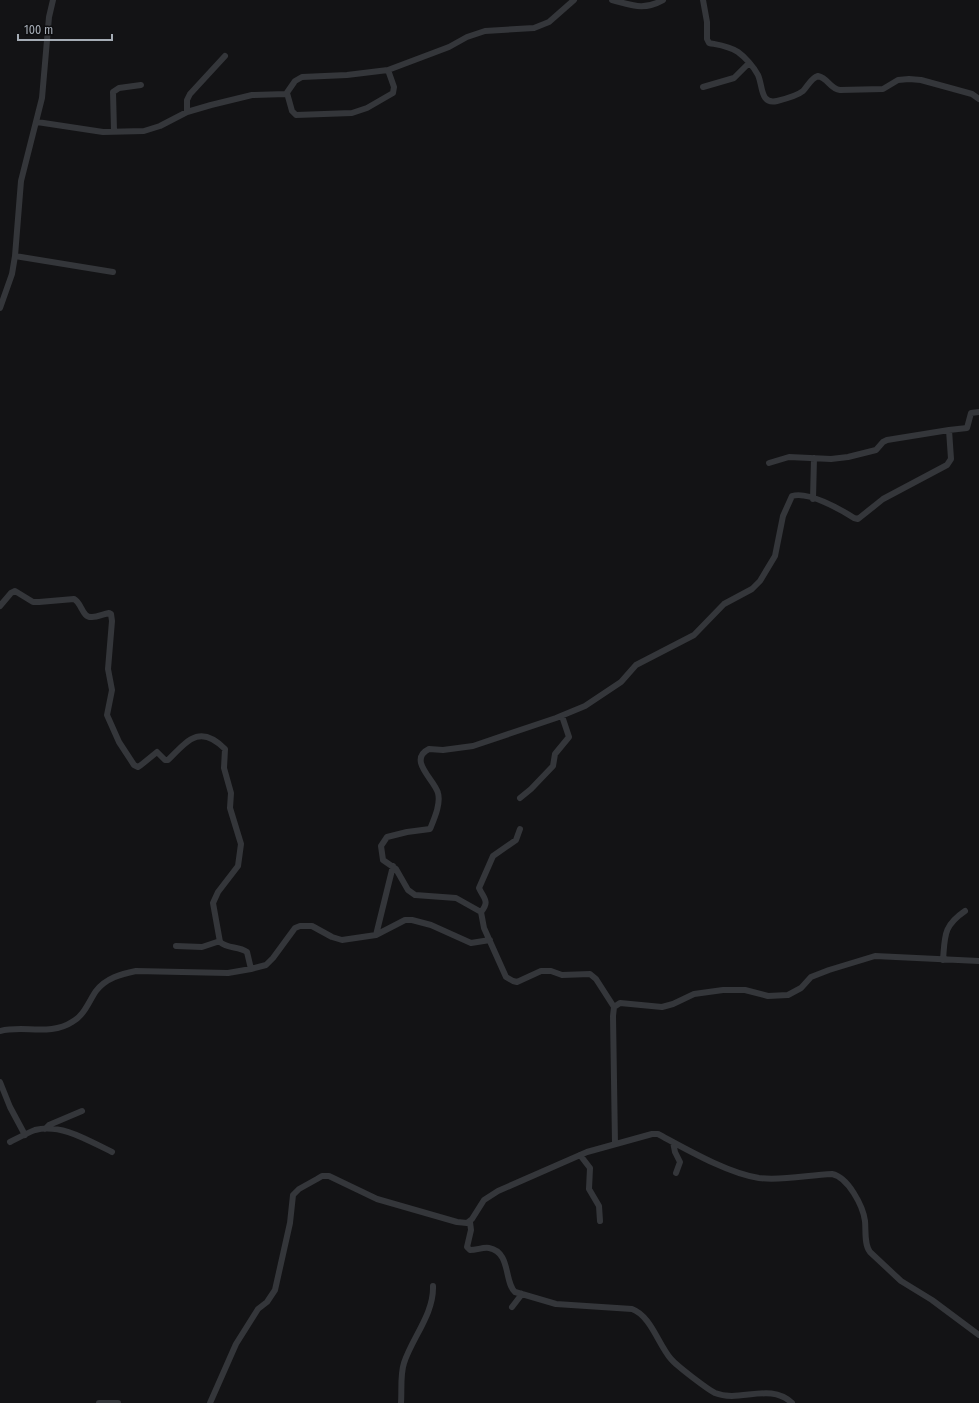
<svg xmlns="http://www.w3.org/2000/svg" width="979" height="1403" font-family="'Fira Sans Condensed',sans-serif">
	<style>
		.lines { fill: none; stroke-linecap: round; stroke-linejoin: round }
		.minor { stroke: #34363a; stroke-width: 6 }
	</style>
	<rect width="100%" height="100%" fill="#131315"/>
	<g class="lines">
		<path class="minor" d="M612 0C632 5 643 11 663 0
			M703 0 707 22V39L709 43C719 45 729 46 738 52 745 57 754 67 758 75 763 86 760 105 777 101 785 99 797 96 803 91 808 86 811 78 818 76 828 78 830 89 840 90L883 89 898 80 909 79 921 80 972 94 979 99
			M703 87 734 78 749 63
			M287 93 292 111 296 115 352 113 367 108 393 93 394 87 388 70
			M187 112V100L190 94 225 56
			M37 122 103 132 144 131 160 126 187 112 211 105 252 95 286 94 295 81 302 77 347 75 388 70 449 47 467 37 485 31 534 28 549 22 574 0
			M114 131 113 92 119 88 141 85
			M15 256 113 272
			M0 308 12 274 15 256 21 181 42 98 49 17 53 0
			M769 463 789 457 831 459 848 457 876 450 883 442 887 440 949 430
			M813 499 814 458
			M0 606 11 593 15 591 33 602H39L74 599C82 603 82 618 92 617 98 617 103 614 109 613L111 614 112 621 108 669 112 690 107 715 119 742 134 765 138 767 141 765 157 752 165 760H168C188 740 200 724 225 749L224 768 231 793 230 808 241 844 238 866 218 892 213 903 220 942C228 949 238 946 247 952L251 969
			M520 798 531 789 553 766 555 754 569 737 562 716
			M520 829 516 840 493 856 479 888C484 899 490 901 481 912L484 928 506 977 513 981 517 982 541 971H551L562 975 590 974 596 979 614 1007
			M481 912 456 898 415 895 408 890 396 869 383 860 381 846 387 837 407 832 430 829C434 819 441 804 438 793 435 780 407 760 429 749L443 750 473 746 556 718 585 706 621 682 636 665 694 635 724 604 752 589 760 581 775 556 783 516 792 496C808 491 840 509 854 518L858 519 883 499 947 465 951 459 949 430 967 428 971 413 979 412
			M376 935 393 866
			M176 946 202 947 220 941
			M943 960C945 936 943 926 965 911
			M0 1031C23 1025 51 1036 72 1022 84 1016 89 1001 96 991 106 978 121 974 136 971L228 973 251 969 266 965 273 958 295 928 300 926H312L332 937 342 940 376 935 405 920H412L431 925 471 943 490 940
			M0 1082 10 1107 25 1135
			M45 1129 49 1125 82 1111
			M10 1142C18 1138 27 1133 35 1130 61 1123 89 1141 112 1152
			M673 1142 675 1152 680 1162 676 1173
			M615 1144 613 1016 614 1007 620 1003 662 1007 673 1004 694 994 723 990H745L768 996 788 995 801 988 811 977 829 970 875 956 979 961
			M580 1155 590 1168 589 1189 599 1206 600 1221
			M470 1222 471 1230 467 1247 470 1250C477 1250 483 1247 489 1248 511 1252 504 1282 515 1292L556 1304 632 1309C651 1316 658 1344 671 1359 677 1366 707 1389 715 1393 740 1403 770 1382 792 1403
			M512 1307 522 1294
			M99 1403H118
			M210 1403 236 1344 258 1309 267 1302 275 1290 290 1223 293 1195 299 1189 317 1179 322 1176H329L377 1199 457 1222 467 1223 472 1219 484 1200 498 1191 587 1152 652 1134H658C686 1149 727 1173 759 1178 782 1181 808 1175 832 1174 848 1177 863 1206 865 1221 866 1231 864 1244 870 1252L901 1281 932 1300 979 1335
			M401 1403C402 1390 400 1375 404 1363 412 1338 434 1314 433 1286"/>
	</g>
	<path d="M18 34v6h94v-6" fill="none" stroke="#a5acb5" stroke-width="2"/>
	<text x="24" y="34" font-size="12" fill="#a5acb5" stroke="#0e0e10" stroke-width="3" paint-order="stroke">100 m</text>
</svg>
